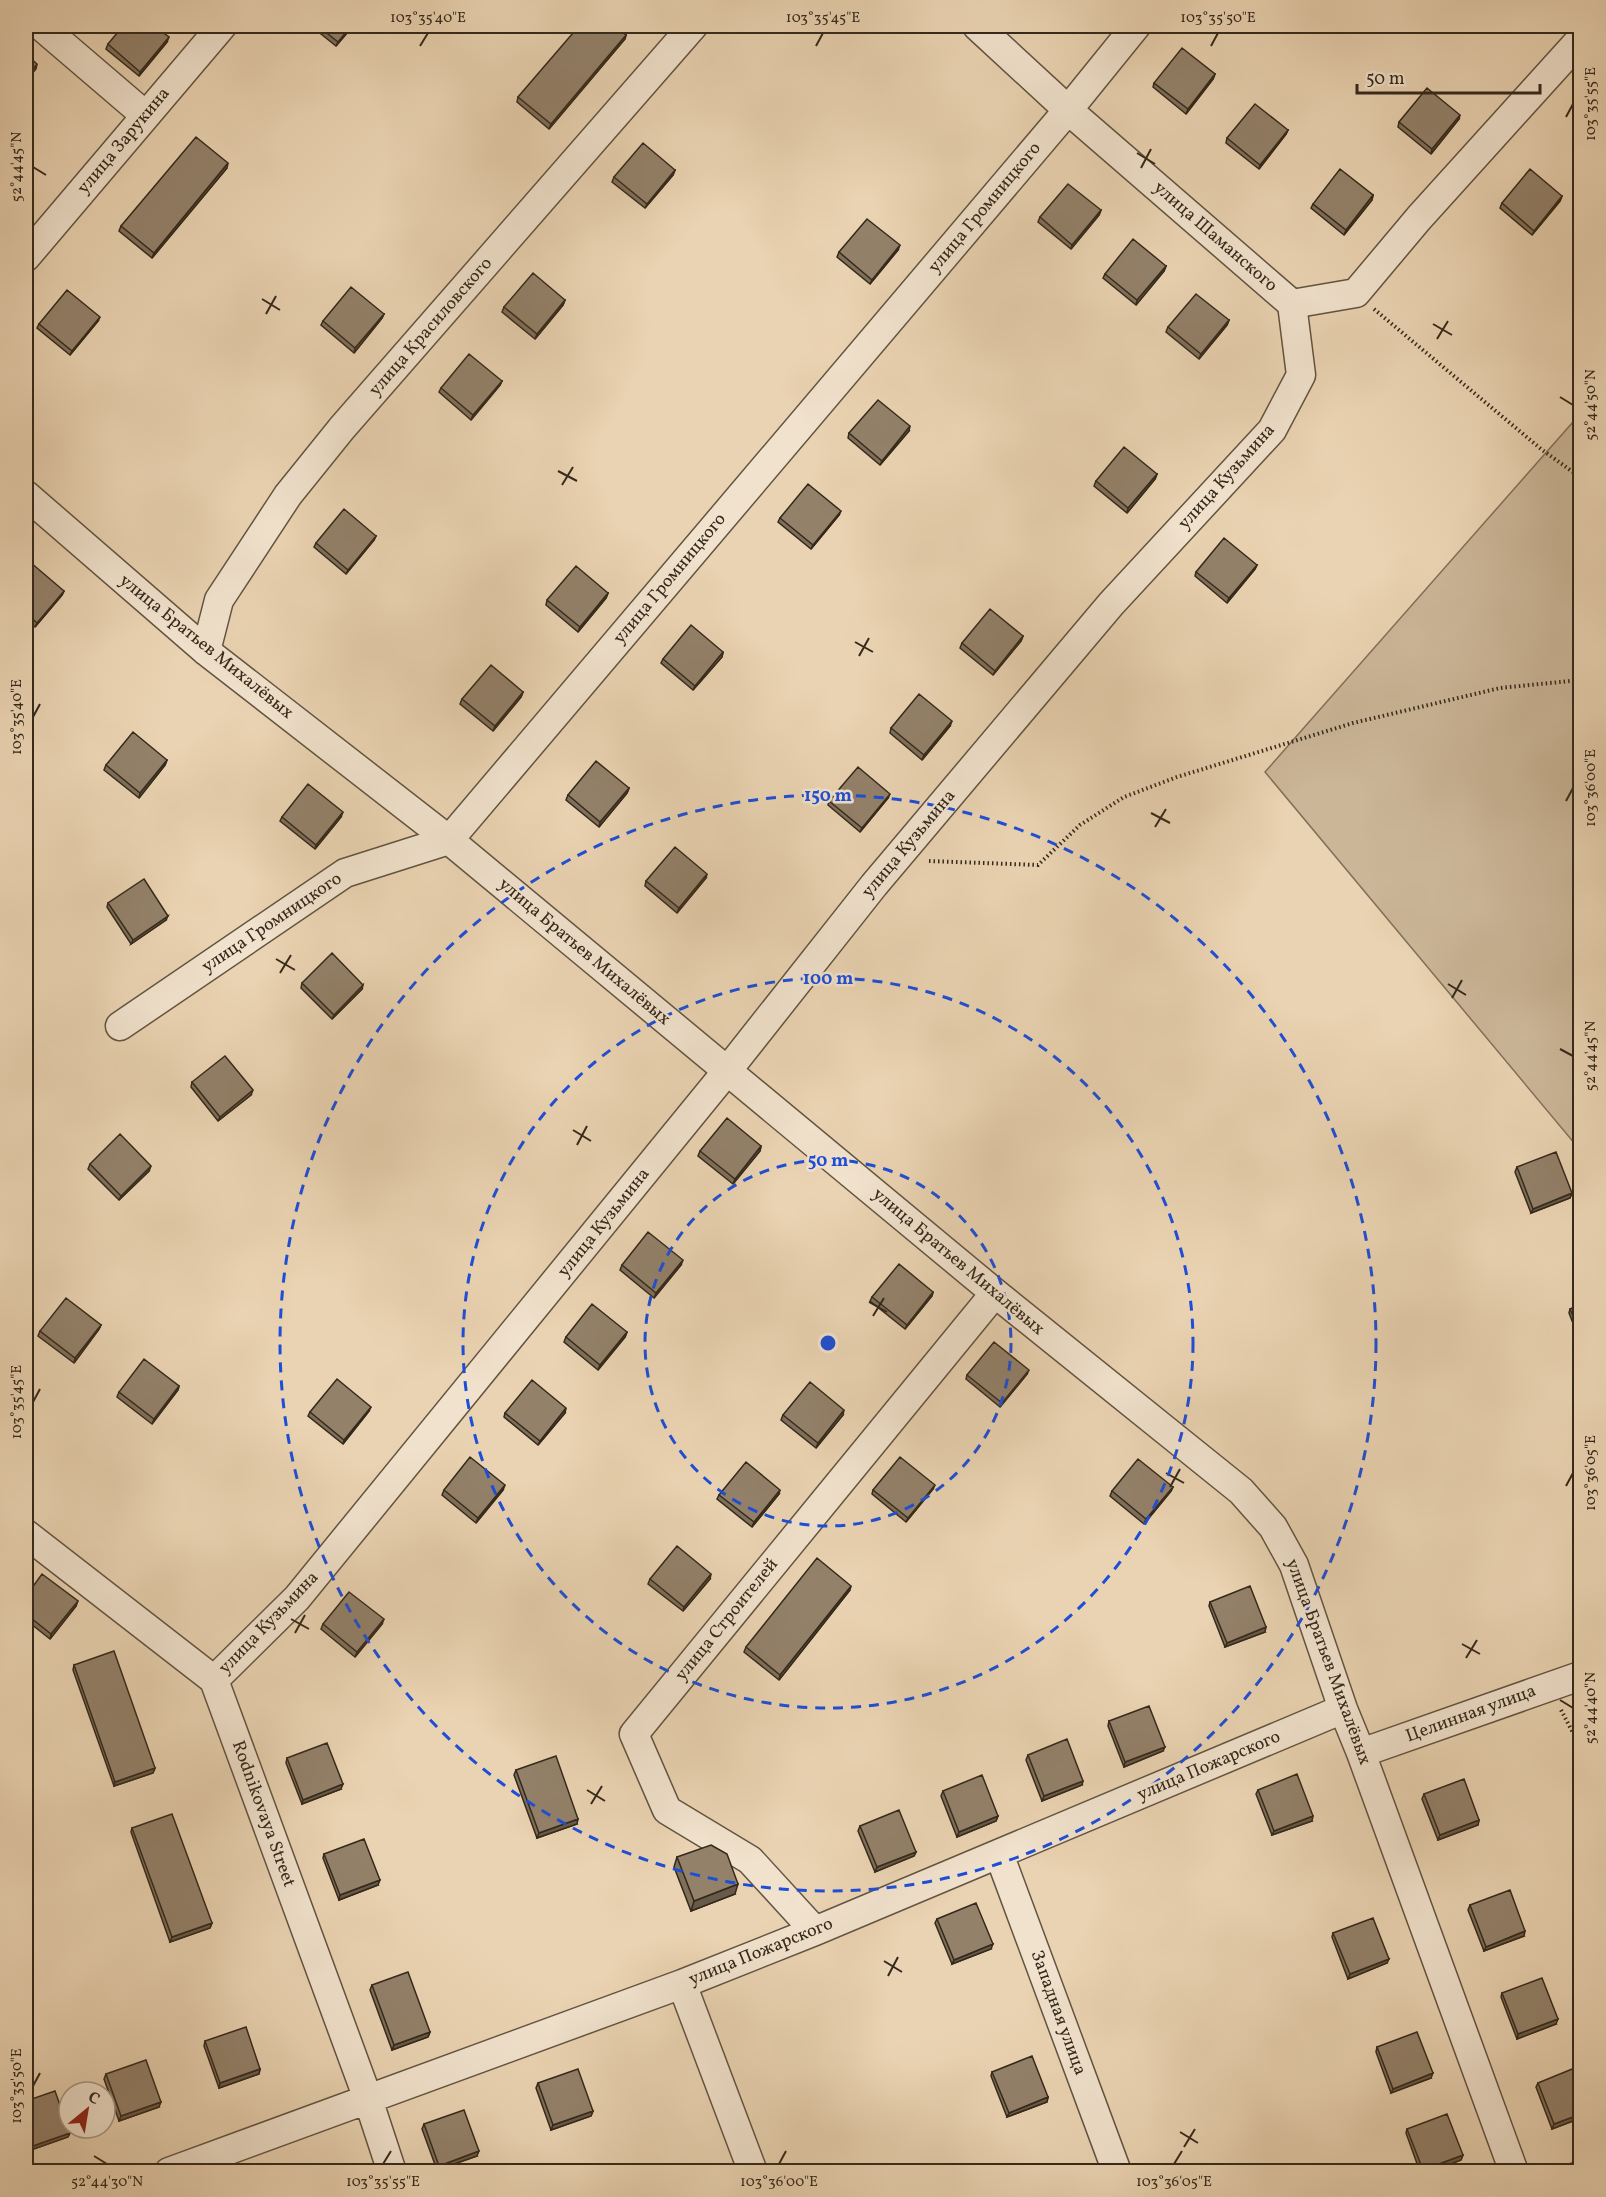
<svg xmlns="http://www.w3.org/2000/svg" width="1606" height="2197" font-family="Vollkorn,serif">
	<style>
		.green { fill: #cbb698; stroke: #80705a; stroke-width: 1.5 }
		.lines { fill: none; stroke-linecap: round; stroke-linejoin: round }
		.minor-casing { stroke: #625441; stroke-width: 31 }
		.path { stroke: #34291b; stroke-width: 4; stroke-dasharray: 1.5 3; stroke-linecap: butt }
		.minor { stroke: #f1e2cd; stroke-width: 28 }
		.wall { fill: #7e6f5b; stroke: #34291b; stroke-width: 1.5 }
		.shaded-wall { fill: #675a4a; stroke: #34291b; stroke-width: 1.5 }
		.building { fill: #93816a; stroke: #34291b; stroke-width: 1.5 }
		.ticks { fill: none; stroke: #34291b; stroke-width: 2 }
		.ring { fill: none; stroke: #1d4ed8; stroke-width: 3; stroke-dasharray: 10 8 }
		.labels { text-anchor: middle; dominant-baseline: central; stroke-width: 5; stroke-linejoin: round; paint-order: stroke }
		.street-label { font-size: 18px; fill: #34291b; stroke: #f1e2cd }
		.centre { fill: #1d4ed8; stroke: #f1e2cd; stroke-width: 3 }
		.ring-label { font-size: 18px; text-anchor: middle; font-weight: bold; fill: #1d4ed8; stroke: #f1e2cd; stroke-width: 5; stroke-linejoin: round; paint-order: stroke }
		.neatline { fill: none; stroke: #34291b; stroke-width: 2 }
		.ticks-label { font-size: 15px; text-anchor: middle; fill: #34291b }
	</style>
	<rect width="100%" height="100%" fill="#ead3b2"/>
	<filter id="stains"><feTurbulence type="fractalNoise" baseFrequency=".00333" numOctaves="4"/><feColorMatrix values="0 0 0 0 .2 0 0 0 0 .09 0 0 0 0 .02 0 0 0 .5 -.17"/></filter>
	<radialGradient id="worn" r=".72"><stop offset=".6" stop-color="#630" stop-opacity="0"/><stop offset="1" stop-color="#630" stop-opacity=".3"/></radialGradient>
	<path class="green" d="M1580 414V1150L1265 772Z"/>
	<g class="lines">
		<defs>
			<path id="minor" d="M41 26 145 115
				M977 26 1068 110 1292 304
				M26 257 222 26
				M1292 304 1356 293 1419 218 1580 40
				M26 495 206 651 449 840 995 1293 1241 1491 1273 1527 1294 1565 1343 1709 1361 1753 1514 2172
				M206 651 219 600 288 495 342 428 693 26
				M120 1026 345 873 449 840 1068 110 1136 26
				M26 1534 214 1680 368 2099 392 2172
				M214 1680 297 1598 727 1071 874 885 1111 604 1272 430 1301 375 1292 304
				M1361 1753 1580 1676
				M999 1854 1117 2172
				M815 1931 750 1860 667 1810 634 1734 995 1293
				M682 1984 753 2172
				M169 2172 682 1984 815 1931 1343 1709"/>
		</defs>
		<use href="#minor" class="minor-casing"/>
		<path class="path" d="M1374 309 1541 449 1580 477
			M929 861 1038 865 1080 825 1124 797 1177 777 1353 723 1500 688 1580 680
			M1561 1710 1580 1746"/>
		<use href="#minor" class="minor"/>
	</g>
	<path class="wall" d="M311 26H353L336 46Z
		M626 35 625 39 549 129 517 102 518 97Z
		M167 42 139 76 106 49 108 44Z
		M1215 74 1213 79 1186 114 1153 87 1154 83Z
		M1459 119 1431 154 1398 127 1399 122Z
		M1288 130 1286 134 1259 169 1226 143 1227 138Z
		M227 168 152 258 119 231 121 226Z
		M675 170 673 175 645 208 612 182 614 177Z
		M1373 195 1372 200 1344 235 1311 208 1313 204Z
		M1562 196 1560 201 1532 235 1500 208 1502 203Z
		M1101 210 1099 215 1071 249 1038 222 1040 217Z
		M898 250 870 284 837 257 839 252Z
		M1166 266 1164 271 1136 305 1103 278 1105 274Z
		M565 300 563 305 535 339 502 312 504 307Z
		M384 314 382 318 354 353 321 325 323 321Z
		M1229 320 1227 325 1199 359 1166 332 1168 327Z
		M98 321 70 355 37 328 39 324Z
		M502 381 500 385 471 420 439 392 441 388Z
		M909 431 880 465 848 438 849 433Z
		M1157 474 1155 479 1127 513 1094 486 1096 481Z
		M839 515 811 549 778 522 780 518Z
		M376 536 374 540 346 574 314 547 316 543Z
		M1257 565 1255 569 1227 603 1195 576 1196 572Z
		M26 568 64 591 62 595 35 627 26 619Z
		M608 593 606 598 578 632 546 605 547 600Z
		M1023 636 1021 641 993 675 960 648 962 643Z
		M723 652 722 657 693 690 661 663 663 659Z
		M523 692 521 697 493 731 460 704 462 699Z
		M950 726 922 760 890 733 891 728Z
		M167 760 165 765 139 798 104 770 106 765Z
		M629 788 627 793 599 827 566 800 568 795Z
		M888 798 860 832 828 805 829 801Z
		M282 817H341L315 849 280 821Z
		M706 878 677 913 645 886 646 881Z
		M108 903 166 920 131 944 107 907Z
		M302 983 362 989 332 1019 301 988Z
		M192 1082 251 1095 218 1121 191 1087Z
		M761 1146 760 1151 733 1184 698 1156 700 1151Z
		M90 1164 149 1171 119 1200 88 1169Z
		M1517 1167 1572 1193 1570 1198 1531 1213 1515 1172Z
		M622 1265H681L654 1298 620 1270Z
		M933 1292 932 1296 905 1329 870 1301 872 1297Z
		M1581 1305V1344L1569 1313 1570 1309Z
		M101 1325 99 1329 74 1363 38 1336 40 1331Z
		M627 1332 625 1337 598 1370 564 1342 566 1337Z
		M1027 1374 1000 1407 966 1379 967 1375Z
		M179 1386 178 1390 152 1424 117 1397 119 1392Z
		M369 1411 343 1444 308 1416 310 1412Z
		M505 1413H565L538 1445 504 1417Z
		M783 1415H843L816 1448 781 1420Z
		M1173 1487 1171 1491 1144 1524 1110 1496 1112 1491Z
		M933 1489 906 1522 872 1494 873 1490Z
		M444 1490H503L476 1523 442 1495Z
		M779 1494 752 1527 717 1499 719 1495Z
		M650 1579H710L683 1611 648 1584Z
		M850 1590 779 1680 744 1652 746 1647Z
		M26 1596 76 1606 50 1639 26 1620Z
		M1210 1602 1265 1632 1225 1647 1209 1606Z
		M323 1624H382L355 1657 321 1629Z
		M74 1665 155 1768 153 1773 114 1786 73 1670Z
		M1109 1721 1163 1751 1124 1767 1108 1726Z
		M1028 1755 1082 1785 1042 1801 1026 1760Z
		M287 1758 341 1789 302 1804 286 1763Z
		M516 1770 577 1824 537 1838 514 1775Z
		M1258 1790 1312 1821 1272 1835 1256 1794Z
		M943 1791 998 1816 996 1821 957 1837 941 1796Z
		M1424 1794 1479 1820 1478 1825 1438 1840 1422 1799Z
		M860 1826 916 1852 914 1856 875 1872 858 1831Z
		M132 1828 212 1923 210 1928 170 1942 131 1832Z
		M324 1854 378 1885 339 1900 323 1858Z
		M677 1857 735 1894 691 1911 674 1867Z
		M1470 1905 1524 1936 1484 1951 1468 1910Z
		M937 1919 991 1949 952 1964 935 1923Z
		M1333 1933 1387 1963 1348 1979 1332 1937Z
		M372 1985 430 2032 428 2037 392 2050 370 1990Z
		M1502 1993 1556 2024 1517 2039 1501 1997Z
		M205 2041 260 2069 259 2074 219 2088 204 2046Z
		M1377 2047 1431 2078 1391 2093 1376 2052Z
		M992 2072 1048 2097 1047 2102 1007 2117 991 2076Z
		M106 2074 159 2107 119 2121 104 2079Z
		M1581 2076V2118L1552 2129 1536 2087 1538 2083Z
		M538 2083 593 2111 591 2116 551 2130 536 2088Z
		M26 2101 70 2133 68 2137 28 2151 26 2144Z
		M424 2124 477 2156 437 2170 422 2129Z
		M1407 2129 1463 2155 1461 2160 1430 2172H1420L1406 2133Z
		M1569 2164 1581 2172H1569L1567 2169Z"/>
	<path class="shaded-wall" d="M351 26H353L336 46 338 42Z
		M626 35 625 39 549 129 551 124Z
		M169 37 167 42 139 76 140 72Z
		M37 64 36 69 26 81V79Z
		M1215 74 1213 79 1186 114 1188 109Z
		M1460 115 1459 119 1431 154 1432 149Z
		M1288 130 1286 134 1259 169 1260 165Z
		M228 163 227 168 152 258 154 253Z
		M675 170 673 175 645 208 647 204Z
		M1373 195 1372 200 1344 235 1346 230Z
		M1562 196 1560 201 1532 235 1534 231Z
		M1101 210 1099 215 1071 249 1072 245Z
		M900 245 898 250 870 284 872 280Z
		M1166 266 1164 271 1136 305 1137 300Z
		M565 300 563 305 535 339 537 334Z
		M384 314 382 318 354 353 355 348Z
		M100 317 98 321 70 355 72 351Z
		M1229 320 1227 325 1199 359 1201 354Z
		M502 381 500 385 471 420 473 415Z
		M910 426 909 431 880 465 882 461Z
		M1157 474 1155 479 1127 513 1128 508Z
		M841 511 839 515 811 549 813 545Z
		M376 536 374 540 346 574 348 570Z
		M1257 565 1255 569 1227 603 1229 598Z
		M64 591 62 595 35 627 37 623Z
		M608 593 606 598 578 632 580 627Z
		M1023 636 1021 641 993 675 995 671Z
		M723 652 722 657 693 690 695 686Z
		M523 692 521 697 493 731 495 726Z
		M952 721 950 726 922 760 924 755Z
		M167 760 165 765 139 798 140 793Z
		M629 788 627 793 599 827 600 822Z
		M890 794 888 798 860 832 862 828Z
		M343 812 341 817 315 849 316 845Z
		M707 874 706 878 677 913 679 908Z
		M168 916 166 920 131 944 133 940Z
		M363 985 362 989 332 1019 334 1015Z
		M253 1090 251 1095 218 1121 220 1117Z
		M761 1146 760 1151 733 1184 735 1179Z
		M151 1166 149 1171 119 1200 121 1196Z
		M1572 1193 1570 1198 1531 1213 1533 1209Z
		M683 1260 681 1265 654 1298 656 1293Z
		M933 1292 932 1296 905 1329 907 1325Z
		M101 1325 99 1329 74 1363 75 1358Z
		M627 1332 625 1337 598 1370 600 1365Z
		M1029 1370 1027 1374 1000 1407 1002 1403Z
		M179 1386 178 1390 152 1424 154 1419Z
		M371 1407 369 1411 343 1444 344 1440Z
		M566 1408 565 1413 538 1445 540 1441Z
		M844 1410 843 1415 816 1448 818 1443Z
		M505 1485 503 1490 476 1523 478 1518Z
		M935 1485 933 1489 906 1522 908 1518Z
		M1173 1487 1171 1491 1144 1524 1146 1519Z
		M780 1490 779 1494 752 1527 754 1522Z
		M711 1574 710 1579 683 1611 684 1607Z
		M851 1586 850 1590 779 1680 780 1675Z
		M78 1601 76 1606 50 1639 51 1634Z
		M384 1619 382 1624 355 1657 357 1652Z
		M1266 1627 1265 1632 1225 1647 1227 1643Z
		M1165 1747 1163 1751 1124 1767 1125 1762Z
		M155 1768 153 1773 114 1786 115 1782Z
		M1083 1781 1082 1785 1042 1801 1044 1796Z
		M343 1784 341 1789 302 1804 303 1800Z
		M998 1816 996 1821 957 1837 959 1832Z
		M1313 1816 1312 1821 1272 1835 1274 1831Z
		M578 1819 577 1824 537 1838 539 1833Z
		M1479 1820 1478 1825 1438 1840 1440 1835Z
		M916 1852 914 1856 875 1872 877 1867Z
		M380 1880 378 1885 339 1900 340 1895Z
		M738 1884 735 1894 691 1911 694 1901Z
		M212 1923 210 1928 170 1942 172 1937Z
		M1525 1931 1524 1936 1484 1951 1486 1947Z
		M993 1944 991 1949 952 1964 954 1960Z
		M1389 1959 1387 1963 1348 1979 1350 1974Z
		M1558 2019 1556 2024 1517 2039 1518 2034Z
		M430 2032 428 2037 392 2050 394 2045Z
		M260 2069 259 2074 219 2088 220 2083Z
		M1433 2073 1431 2078 1391 2093 1393 2089Z
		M1048 2097 1047 2102 1007 2117 1009 2113Z
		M161 2102 159 2107 119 2121 121 2116Z
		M593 2111 591 2116 551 2130 553 2125Z
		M1581 2114V2118L1552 2129 1554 2124Z
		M70 2133 68 2137 28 2151 30 2147Z
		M479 2151 477 2156 437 2170 439 2166Z
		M1463 2155 1461 2160 1430 2172H1423V2170Z"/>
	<path class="building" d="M123 26H154L169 37 140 72 108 44Z
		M318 26H351L338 42Z
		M579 26H615L626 35 551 124 518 97Z
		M1182 48 1215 74 1188 109 1154 83Z
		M26 54 37 64 26 79Z
		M1427 88 1460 115 1432 149 1399 122Z
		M1255 104 1288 130 1260 165 1227 138Z
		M196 137 228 163 154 253 121 226Z
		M643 143 675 170 647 204 614 177Z
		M1340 169 1373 195 1346 230 1313 204Z
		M1530 169 1562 196 1534 231 1502 203Z
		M1068 184 1101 210 1072 245 1040 217Z
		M867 219 900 245 872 280 839 252Z
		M1133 239 1166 266 1137 300 1105 274Z
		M533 273 565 300 537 334 504 307Z
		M351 287 384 314 355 348 323 321Z
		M67 290 100 317 72 351 39 324Z
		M1196 294 1229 320 1201 354 1168 327Z
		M469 354 502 381 473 415 441 388Z
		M878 400 910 426 882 461 849 433Z
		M1124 447 1157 474 1128 508 1096 481Z
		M808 484 841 511 813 545 780 518Z
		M344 509 376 536 348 570 316 543Z
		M1224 538 1257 565 1229 598 1196 572Z
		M30 562 64 591 37 623 26 613V568Z
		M576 566 608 593 580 627 547 600Z
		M990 609 1023 636 995 671 962 643Z
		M691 625 723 652 695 686 663 659Z
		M491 665 523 692 495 726 462 699Z
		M919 694 952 721 924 755 891 728Z
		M133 732 167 760 140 793 106 765Z
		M596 761 629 788 600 822 568 795Z
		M858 767 890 794 862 828 829 801Z
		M308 784 343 812 316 845 282 817Z
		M675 847 707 874 679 908 646 881Z
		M144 879 168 916 133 940 108 903Z
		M332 953 363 985 334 1015 302 983Z
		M225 1056 253 1090 220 1117 192 1082Z
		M727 1118 761 1146 735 1179 700 1151Z
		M120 1134 151 1166 121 1196 90 1164Z
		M1556 1152 1572 1193 1533 1209 1517 1167Z
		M648 1232 683 1260 656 1293 622 1265Z
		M899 1264 933 1292 907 1325 872 1297Z
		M66 1298 101 1325 75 1358 40 1331Z
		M592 1304 627 1332 600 1365 566 1337Z
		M1581 1305V1335L1570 1309Z
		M994 1342 1029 1370 1002 1403 967 1375Z
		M144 1359 179 1386 154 1419 119 1392Z
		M337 1379 371 1407 344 1440 310 1412Z
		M532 1380 566 1408 540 1441 505 1413Z
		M810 1382 844 1410 818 1443 783 1415Z
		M470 1457 505 1485 478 1518 444 1490Z
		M900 1457 935 1485 908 1518 873 1490Z
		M1138 1459 1173 1487 1146 1519 1112 1491Z
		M746 1462 780 1490 754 1522 719 1495Z
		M677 1546 711 1574 684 1607 650 1579Z
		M817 1558 851 1586 780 1675 746 1647Z
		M42 1574 78 1601 51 1634 26 1614V1596Z
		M1250 1586 1266 1627 1227 1643 1210 1602Z
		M349 1592 384 1619 357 1652 323 1624Z
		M114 1651 155 1768 115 1782 74 1665Z
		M1149 1706 1165 1747 1125 1762 1109 1721Z
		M1067 1739 1083 1781 1044 1796 1028 1755Z
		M327 1743 343 1784 303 1800 287 1758Z
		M556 1756 578 1819 539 1833 516 1770Z
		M1297 1774 1313 1816 1274 1831 1258 1790Z
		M982 1775 998 1816 959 1832 943 1791Z
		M1464 1779 1479 1820 1440 1835 1424 1794Z
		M899 1810 916 1852 877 1867 860 1826Z
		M172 1814 212 1923 172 1937 132 1828Z
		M364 1839 380 1880 340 1895 324 1854Z
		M711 1845 727 1854 738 1884 694 1901 677 1857Z
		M1510 1890 1525 1931 1486 1947 1470 1905Z
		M976 1903 993 1944 954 1960 937 1919Z
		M1373 1918 1389 1959 1350 1974 1333 1933Z
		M408 1972 430 2032 394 2045 372 1985Z
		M1542 1978 1558 2019 1518 2034 1502 1993Z
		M246 2027 260 2069 220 2083 205 2041Z
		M1417 2032 1433 2073 1393 2089 1377 2047Z
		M1032 2056 1048 2097 1009 2113 992 2072Z
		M146 2060 161 2102 121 2116 106 2074Z
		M1577 2067 1581 2076V2114L1554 2124 1538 2083Z
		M578 2069 593 2111 553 2125 538 2083Z
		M55 2091 70 2133 30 2147 26 2134V2101Z
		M464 2110 479 2151 439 2166 424 2124Z
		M1447 2114 1463 2155 1423 2170 1407 2129Z
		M1581 2160V2172H1572L1569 2164Z
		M714 2165 716 2172H697Z
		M286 2169 287 2172H278Z"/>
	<path class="ticks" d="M420 46 428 33M816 46 823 33M1211 46 1218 33M1566 117 1573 104M1137 153 1155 164M33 167 46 175M1141 168 1151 149M262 299 280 310M266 314 276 296M1433 324 1452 335M1437 339 1448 321M1560 397 1573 405M558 471 577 481M562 485 573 467M855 642 873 652M859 656 869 638M33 717 40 704M1566 801 1573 788M1151 813 1170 823M1155 827 1166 809M276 959 295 970M280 973 291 955M1448 984 1466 995M1452 998 1462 980M1560 1049 1573 1056M573 1130 591 1141M577 1145 587 1126M869 1302 887 1312M873 1316 884 1298M33 1402 40 1389M1166 1473 1184 1483M1566 1486 1573 1473M1170 1487 1180 1469M291 1619 309 1629M295 1633 305 1615M1462 1644 1480 1654M1466 1658 1477 1640M1560 1700 1573 1708M587 1790 605 1801M591 1804 602 1786M884 1961 902 1972M888 1976 898 1957M33 2086 40 2073M1180 2132 1198 2143M1184 2147 1195 2129M94 2156 107 2164M383 2164 391 2151M779 2164 786 2151M1174 2164 1182 2151"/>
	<g class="ring">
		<circle cx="828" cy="1343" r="183"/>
		<circle cx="828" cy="1343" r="365"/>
		<circle cx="828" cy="1343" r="548"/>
	</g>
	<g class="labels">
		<g class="street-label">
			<text transform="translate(124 141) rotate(-50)">улица Зарукина</text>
			<text transform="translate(985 208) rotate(-50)">улица Громницкого</text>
			<text transform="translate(1215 237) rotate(41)">улица Шаманского</text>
			<text transform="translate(431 327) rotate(-49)">улица Красиловского</text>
			<text transform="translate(1227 477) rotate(-48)">улица Кузьмина</text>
			<text transform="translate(670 579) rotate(-50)">улица Громницкого</text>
			<text transform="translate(206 647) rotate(39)">улица Братьев Михалёвых</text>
			<text transform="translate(909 844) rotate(-50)">улица Кузьмина</text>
			<text transform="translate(272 923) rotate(-34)">улица Громницкого</text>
			<text transform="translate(584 952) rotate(40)">улица Братьев Михалёвых</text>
			<text transform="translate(604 1223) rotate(-51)">улица Кузьмина</text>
			<text transform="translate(958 1262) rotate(40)">улица Братьев Михалёвых</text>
			<text transform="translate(727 1620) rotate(-51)">улица Строителей</text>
			<text transform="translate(269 1623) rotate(-46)">улица Кузьмина</text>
			<text transform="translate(1328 1662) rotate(70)">улица Братьев Михалёвых</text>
			<text transform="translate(1471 1714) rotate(-20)">Целинная улица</text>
			<text transform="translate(1209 1766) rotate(-23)">улица Пожарского</text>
			<text transform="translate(263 1814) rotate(70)">Rodnikovaya Street</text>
			<text transform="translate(761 1952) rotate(-22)">улица Пожарского</text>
			<text transform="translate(1058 2013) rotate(70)">Западная улица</text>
		</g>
	</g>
	<circle cx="828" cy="1343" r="9" class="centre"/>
	<g class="ring-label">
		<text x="828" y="801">150 m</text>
		<text x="828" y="984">100 m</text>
		<text x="828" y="1166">50 m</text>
	</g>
	<rect width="1606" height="2197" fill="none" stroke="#ead3b2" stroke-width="66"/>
	<g transform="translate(87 2110) rotate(30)"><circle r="28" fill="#f1e2cd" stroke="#a59886" stroke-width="1.5"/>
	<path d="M0-4.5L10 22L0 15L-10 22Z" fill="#8f2418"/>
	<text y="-9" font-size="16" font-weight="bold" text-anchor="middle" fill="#34291b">С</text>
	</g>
	<path d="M1357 84v9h183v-9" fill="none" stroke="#34291b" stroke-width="3"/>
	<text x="1366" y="84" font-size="18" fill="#34291b" stroke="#f1e2cd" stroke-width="4.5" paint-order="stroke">50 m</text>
	<rect x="33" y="33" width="1540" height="2131" class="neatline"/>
	<g class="ticks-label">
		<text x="428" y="22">103°35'40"E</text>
		<text x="823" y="22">103°35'45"E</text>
		<text x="1218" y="22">103°35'50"E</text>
		<text transform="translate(1590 104) rotate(-90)" y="5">103°35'55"E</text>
		<text transform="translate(16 167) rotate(-90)" y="5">52°44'45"N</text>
		<text transform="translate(1590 405) rotate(-90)" y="5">52°44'50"N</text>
		<text transform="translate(16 717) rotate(-90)" y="5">103°35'40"E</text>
		<text transform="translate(1590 788) rotate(-90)" y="5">103°36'00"E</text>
		<text transform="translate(1590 1056) rotate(-90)" y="5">52°44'45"N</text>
		<text transform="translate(16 1402) rotate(-90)" y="5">103°35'45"E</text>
		<text transform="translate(1590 1473) rotate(-90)" y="5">103°36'05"E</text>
		<text transform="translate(1590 1708) rotate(-90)" y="5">52°44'40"N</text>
		<text transform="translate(16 2086) rotate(-90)" y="5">103°35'50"E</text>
		<text x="107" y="2186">52°44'30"N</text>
		<text x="383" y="2186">103°35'55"E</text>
		<text x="779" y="2186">103°36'00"E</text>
		<text x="1174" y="2186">103°36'05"E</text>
	</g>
	<rect width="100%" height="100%" filter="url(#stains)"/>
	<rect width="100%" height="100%" fill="url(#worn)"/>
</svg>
